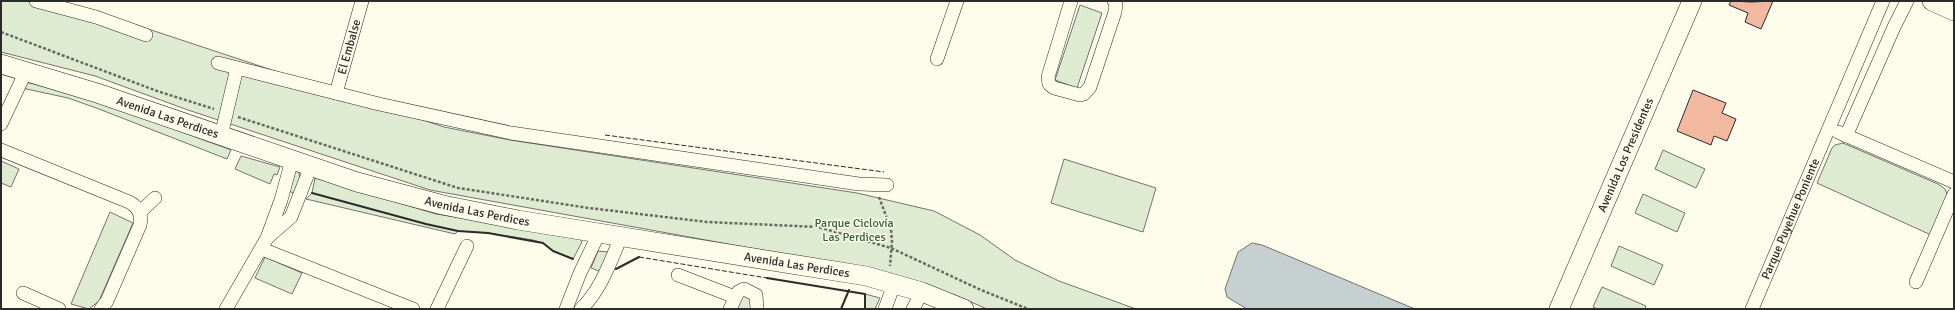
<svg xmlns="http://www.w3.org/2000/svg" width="1955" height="310" font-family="Signika,sans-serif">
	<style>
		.green { fill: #deebd1; stroke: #74746e }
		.water { fill: #c7d0d0; stroke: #74746e }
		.building { fill: #f2b8a0; stroke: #2b2b2b }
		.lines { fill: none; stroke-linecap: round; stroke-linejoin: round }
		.street-casing { stroke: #2b2b2b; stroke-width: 14 }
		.secondary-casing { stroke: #2b2b2b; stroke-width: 20 }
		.path { stroke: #6a6964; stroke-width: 2.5; stroke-dasharray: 3 2; stroke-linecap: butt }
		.street { stroke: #fdfbea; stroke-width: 13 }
		.secondary { stroke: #fdfbea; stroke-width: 19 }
		.fence { stroke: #2b2b2b; stroke-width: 1; stroke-dasharray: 5 2; stroke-linecap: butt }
		.wall { stroke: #2b2b2b; stroke-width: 2 }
		.labels { text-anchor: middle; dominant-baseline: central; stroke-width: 3; stroke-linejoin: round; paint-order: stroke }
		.street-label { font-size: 12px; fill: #2b2b2b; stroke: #fdfbea }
		.park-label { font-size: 12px; fill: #34623c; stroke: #fdfbea }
	</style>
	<rect width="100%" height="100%" fill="#fdfbea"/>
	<path class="green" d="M1 1H58L115 18 444 127 510 140 857 193 934 211 980 235 1015 260 1059 281 1136 309H987L955 295 844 265 430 190 188 110 95 76 1 52Z
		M1080 5 1102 13 1077 88 1055 80Z
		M25 82 70 91 231 150 227 159 99 109 68 98 22 88Z
		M1843 143 1938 184 1945 189 1948 196 1931 235 1817 183 1832 148 1835 145Z
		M1663 150 1705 169 1696 188 1655 169Z
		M241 156 280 167 277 175 274 174 270 184 235 169Z
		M1064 159 1156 188 1143 232 1051 203Z
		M1 161 19 169 11 187 1 183Z
		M295 171 299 172 300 182 295 194 287 190Z
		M315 178 436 214 578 237 582 242 573 259 553 251 543 243 533 240 488 233 458 231 455 234 306 199 312 193Z
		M1643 194 1685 213 1677 232 1635 213Z
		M110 212 133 223 99 301 89 309 71 304Z
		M1619 246 1663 265 1654 285 1611 266Z
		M598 251 608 252 604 273 591 268Z
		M265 257 302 273 292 294 255 278Z
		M1602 287 1646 306 1645 309H1598L1593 307Z
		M865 294 880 298 875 309H865Z
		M745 296 752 298 753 309H736L737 299Z"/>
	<path class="water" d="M1252 243 1262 245 1415 309H1247L1227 297 1225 289 1238 252Z"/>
	<path class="building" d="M1731 1 1751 2 1773 1 1761 29 1745 22 1748 13 1729 5Z
		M1693 90 1726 103 1722 113 1736 119 1727 141 1714 136 1711 145 1677 131Z"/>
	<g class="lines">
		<defs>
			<g id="street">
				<path d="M36 1 96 17 146 35"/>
				<path d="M1071 1 1048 77 1049 84 1054 88 1080 95 1084 94 1090 87 1115 12 1116 4 1114 1"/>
				<path d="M937 59 957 1"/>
				<path d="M218 63 379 104 511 133 859 184 887 185"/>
				<path id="s1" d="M336 93 362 1"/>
				<path d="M1 124 26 71"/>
				<path d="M1838 132 1954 182"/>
				<path d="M221 136 237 68"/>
				<path d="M1846 136 1894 27 1907 1"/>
				<path d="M1 150 129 202C139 207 142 215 140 225L107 301 101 309"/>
				<path d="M140 212 155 198"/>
				<path d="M268 237 291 217 311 166"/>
				<path d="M262 249 413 309"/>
				<path d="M678 275 735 297"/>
				<path d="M1916 282 1954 194"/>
				<path d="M23 293 59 309"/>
				<path d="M226 309 267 238 281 200 292 160"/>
				<path d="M437 309 467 246"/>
				<path d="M566 309 580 273 599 233"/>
				<path d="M581 309C601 290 610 262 621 237"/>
				<path d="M730 309 738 292 744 289 756 295 757 309"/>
				<path d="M885 309 894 284"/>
				<path d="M913 309 922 292"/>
				<path id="s2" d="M1752 309 1883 1"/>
			</g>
			<g id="secondary">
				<path d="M1932 1 1954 11"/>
				<path id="s3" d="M1 64 97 93 357 182 443 205 518 220 866 276 922 292 964 309"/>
				<path id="s4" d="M1559 309 1692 1"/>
			</g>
		</defs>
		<use href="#street" class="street-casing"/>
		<use href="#secondary" class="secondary-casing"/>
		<path class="path" d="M1 32 157 91 214 109
			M238 117 458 188 589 208 707 222 818 227 891 248 981 290 1028 309
			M879 197 891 229 892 241 890 266"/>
		<use href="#street" class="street"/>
		<use href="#secondary" class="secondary"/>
		<path class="fence" d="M605 135 884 172
			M639 257 767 278"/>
		<path class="wall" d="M312 193 426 224 458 231 488 233 543 243 553 251 573 259
			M616 269 639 257
			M767 278 865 294V309
			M841 309 849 290"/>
	</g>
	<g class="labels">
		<g class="street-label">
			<text stroke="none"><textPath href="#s1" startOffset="48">El Embalse</textPath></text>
			<text stroke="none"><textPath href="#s3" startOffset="175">Avenida Las Perdices</textPath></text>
			<text stroke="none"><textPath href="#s4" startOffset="168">Avenida Los Presidentes</textPath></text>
			<text stroke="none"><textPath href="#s3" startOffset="499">Avenida Las Perdices</textPath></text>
			<text stroke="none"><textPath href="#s2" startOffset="98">Parque Puyehue Poniente</textPath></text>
			<text stroke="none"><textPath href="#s3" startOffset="823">Avenida Las Perdices</textPath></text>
		</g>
		<g class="park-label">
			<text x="854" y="223">Parque Ciclovía<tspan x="854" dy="14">Las Perdices</tspan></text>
		</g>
	</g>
	<rect width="1955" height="310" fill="none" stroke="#2b2b2b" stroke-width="4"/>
</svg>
